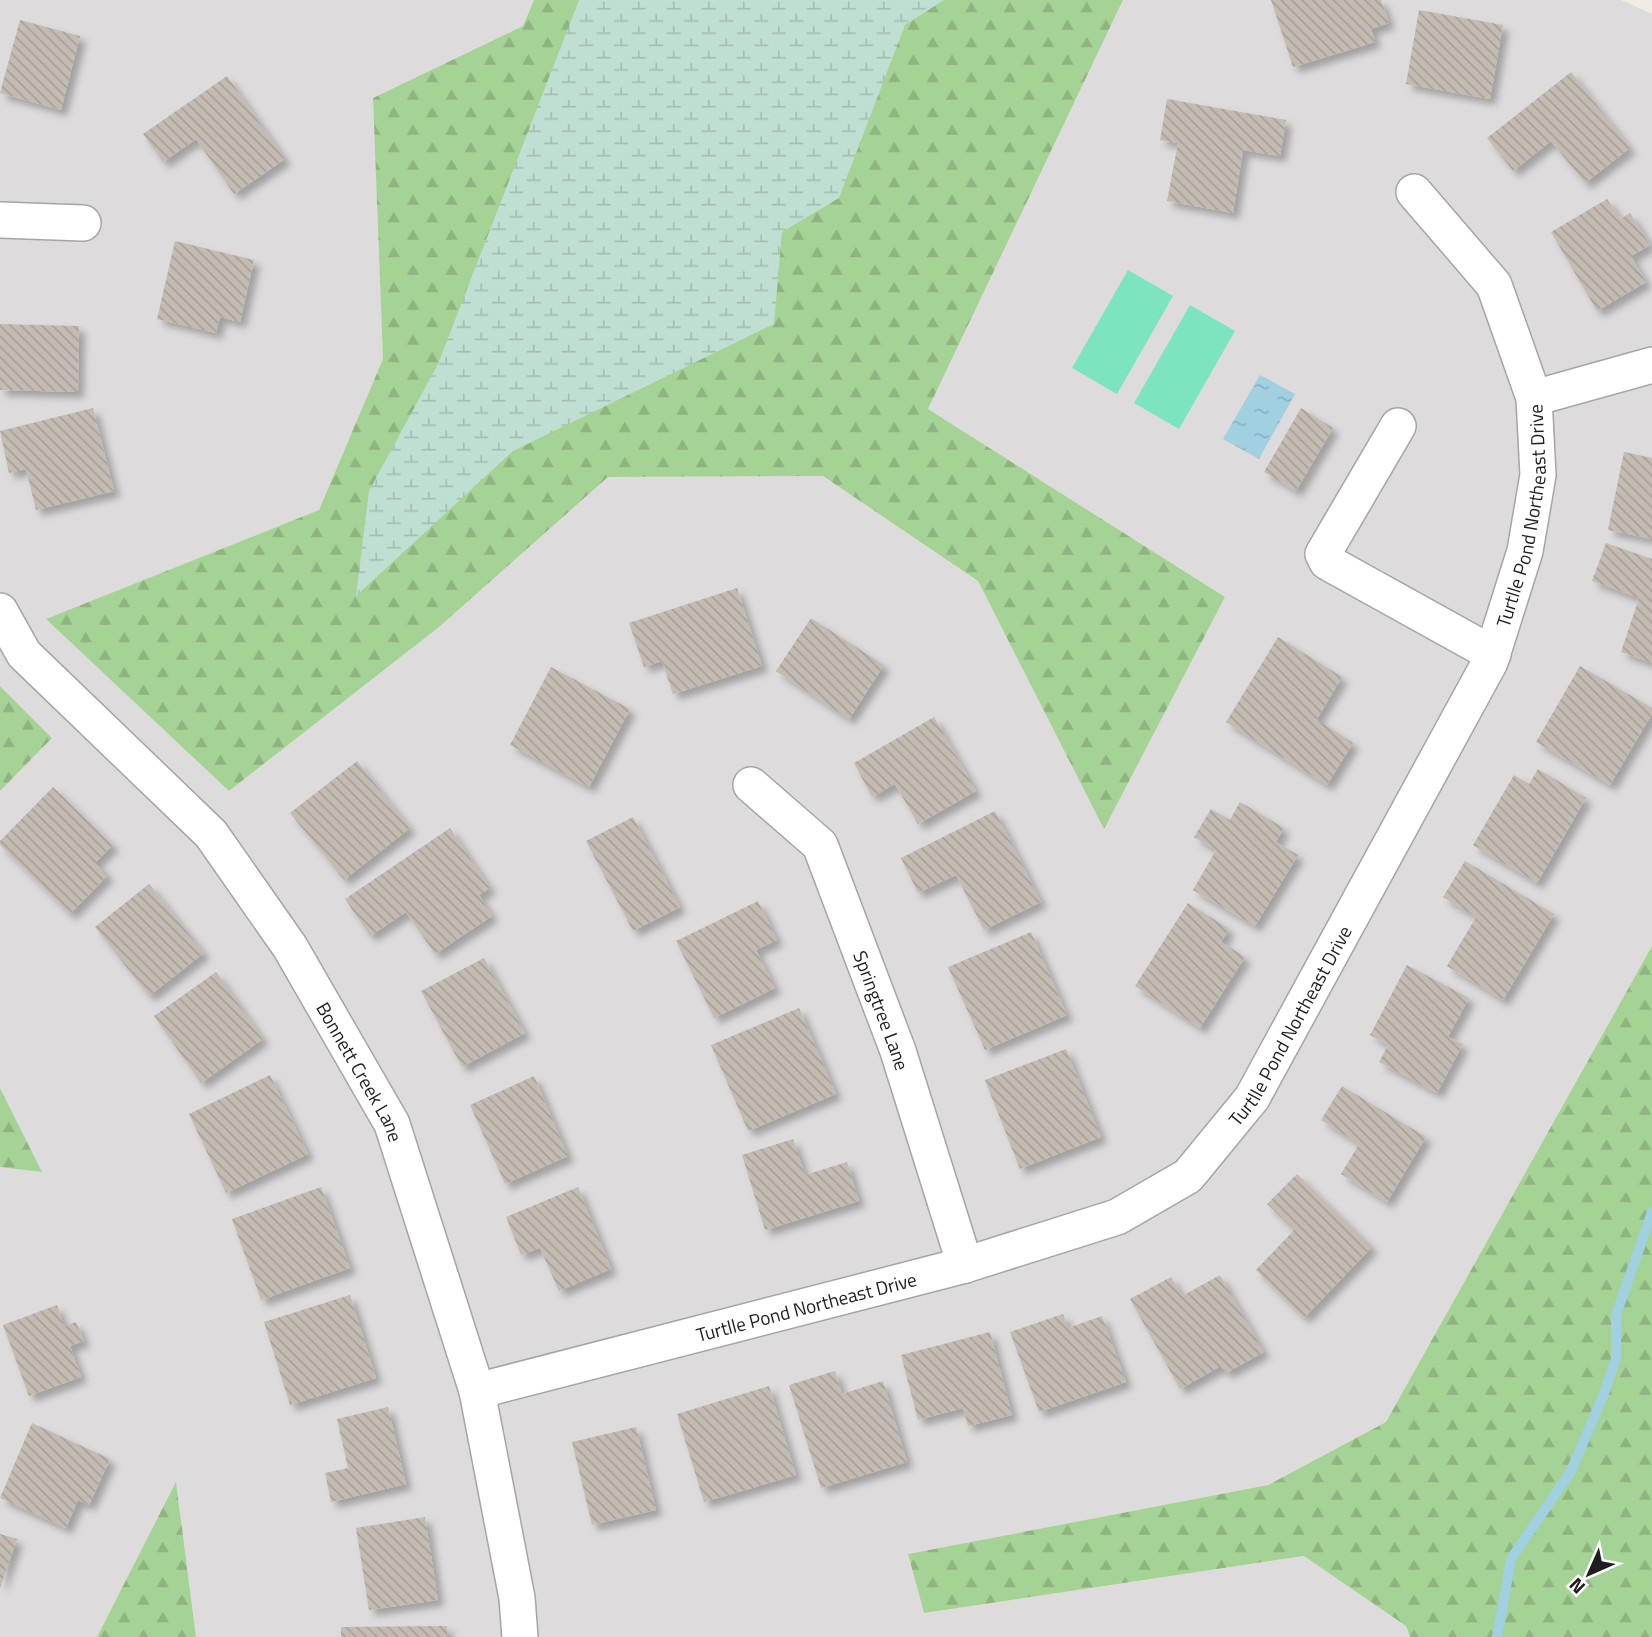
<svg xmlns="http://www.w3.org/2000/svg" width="1652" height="1637" font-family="'Titillium Web',sans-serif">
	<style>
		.residential { fill: #dddbdb }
		.forest { fill: url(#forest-firs) }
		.wetland { fill: url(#wetland-marsh) }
		.pitch { fill: #7ce5c0 }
		.water { fill: url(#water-ripples) }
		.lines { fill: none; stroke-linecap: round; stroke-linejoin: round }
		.stream { stroke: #a1d0e1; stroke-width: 10 }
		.building { fill: url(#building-back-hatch); filter: url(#shadow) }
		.minor-casing { stroke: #a5a5a5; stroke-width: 38 }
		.minor { stroke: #fff; stroke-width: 35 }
		.labels { text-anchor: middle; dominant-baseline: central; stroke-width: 5; stroke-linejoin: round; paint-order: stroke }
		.street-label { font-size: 19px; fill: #1e1e1e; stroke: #fff }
	</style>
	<defs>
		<pattern id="forest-firs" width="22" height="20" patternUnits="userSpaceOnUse" patternTransform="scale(1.75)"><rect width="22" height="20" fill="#a5d295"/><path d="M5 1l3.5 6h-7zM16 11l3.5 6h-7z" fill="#8eb480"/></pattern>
		<pattern id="wetland-marsh" width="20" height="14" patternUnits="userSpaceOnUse" patternTransform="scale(1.75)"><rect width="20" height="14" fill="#bfdfd2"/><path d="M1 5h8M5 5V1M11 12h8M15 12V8" fill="none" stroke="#a4bfb4"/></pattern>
		<pattern id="water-ripples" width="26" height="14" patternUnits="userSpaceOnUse" patternTransform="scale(1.75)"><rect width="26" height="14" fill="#a1d0e1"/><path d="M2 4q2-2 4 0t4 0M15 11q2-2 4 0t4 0" fill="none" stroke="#8ab2c1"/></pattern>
		<pattern id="building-back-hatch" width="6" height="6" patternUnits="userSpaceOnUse" patternTransform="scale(1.75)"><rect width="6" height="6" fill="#c4bcb3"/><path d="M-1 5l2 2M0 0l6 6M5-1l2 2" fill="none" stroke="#a8a19a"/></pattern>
		<filter id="shadow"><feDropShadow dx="6" dy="6" stdDeviation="3.5" flood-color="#0004"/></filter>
	</defs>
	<rect width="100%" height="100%" fill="#f0ece4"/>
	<path class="residential" d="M0 0H534L523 26 373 98 383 359 319 510 47 619 229 791 439 627 608 477 823 476 978 581 1104 828 1225 597 928 409 1123 0H1621L1652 14V946L1386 1422 1268 1485 908 1554 924 1613 1305 1556 1406 1626 1410 1637H196L176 1483 97 1637H0V1167L42 1172 0 1088V791L52 738 0 686Z"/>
	<path class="forest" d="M534 0H1123L928 409 1225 597 1104 829 978 581 823 476 608 477 439 627 229 791 46 619 319 510 383 359 373 98 523 26Z
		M0 686 52 738 0 791Z
		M1652 946V1637H1410L1406 1626 1304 1556 924 1613 908 1554 1268 1485 1386 1422Z
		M0 1088 42 1172 0 1167Z
		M176 1482 196 1637H97Z"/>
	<path class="wetland" d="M579 0H944L905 25 839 198 782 232 774 324 513 451 356 596 369 491 438 364Z"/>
	<path class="pitch" d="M1128 270 1173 296 1117 394 1072 368Z
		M1190 305 1235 331 1179 429 1134 403Z"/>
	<path class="water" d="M1260 375 1295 394 1259 459 1223 439Z"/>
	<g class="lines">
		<path class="stream" d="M1497 1637 1511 1559 1571 1471 1603 1396 1616 1359V1315L1652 1212"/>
	</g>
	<path class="building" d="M1271 0H1381L1389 23 1371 29 1375 42 1293 67Z
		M1419 10 1503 25 1490 99 1406 84Z
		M20 20 80 36 61 110 0 93Z
		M1571 72 1630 148 1585 183 1551 141 1513 171 1487 138Z
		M227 76 285 159 234 194 196 139 163 162 143 134Z
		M1167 99 1286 120 1280 156 1243 150 1233 213 1167 201 1178 143 1160 140Z
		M1607 199 1620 219 1630 213 1650 245 1631 256 1646 282 1597 311 1551 232Z
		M175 241 254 260 240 322 220 317 216 333 157 319Z
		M0 324 79 326 78 392 0 390Z
		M93 408 114 491 36 510 26 469 9 473 0 431Z
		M1301 408 1333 428 1296 491 1264 472Z
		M1624 452 1652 458V539L1608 530Z
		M1606 543 1652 559V663L1621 652 1639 598 1592 581Z
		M737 588 762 666 673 694 662 661 644 667 629 623Z
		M811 618 884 665 849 719 776 671Z
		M1278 637 1342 677 1317 719 1353 743 1327 785 1226 722Z
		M1580 666 1652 708V714L1610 785 1536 742Z
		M551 667 630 709 589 787 510 745Z
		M934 717 976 791 918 824 895 784 872 797 854 763Z
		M357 761 410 828 344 880 290 813Z
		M1538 769 1586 798 1537 883 1473 845 1514 775 1529 784Z
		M53 787 113 845 95 863 108 875 70 914 0 845V841Z
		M1240 802 1284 828 1276 842 1298 855 1255 926 1193 890 1216 850 1194 837 1211 809 1230 820Z
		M995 811 1041 902 984 930 956 875 918 893 901 858Z
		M633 817 680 907 633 931 586 841Z
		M450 828 490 888 479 895 492 916 435 954 406 912 370 936 345 899Z
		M1465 861 1554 914 1503 1000 1447 966 1476 917 1443 897Z
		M149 884 204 953 149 996 95 927Z
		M758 901 777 940 756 950 775 988 714 1018 676 941Z
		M1188 903 1229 929 1221 942 1245 957 1200 1028 1135 986Z
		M1031 932 1067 1015 985 1050 948 967Z
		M484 958 525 1033 462 1067 421 991Z
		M1407 965 1469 998 1448 1037 1463 1044 1437 1093 1379 1062 1388 1045 1370 1035Z
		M216 972 263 1039 201 1083 154 1016Z
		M799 1008 836 1094 748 1131 711 1045Z
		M1066 1049 1101 1137 1020 1169 985 1080Z
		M270 1075 308 1154 226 1193 189 1114Z
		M534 1076 568 1156 505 1184 470 1105Z
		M1342 1086 1426 1137 1387 1202 1341 1174 1359 1144 1321 1120Z
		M793 1139 805 1175 847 1162 859 1201 765 1230 742 1155Z
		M1297 1174 1372 1247 1304 1318 1256 1270 1294 1230 1267 1204Z
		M321 1187 350 1268 261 1300 232 1219Z
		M578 1187 611 1269 559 1291 540 1248 521 1255 506 1217Z
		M1220 1275 1264 1352 1226 1373 1221 1366 1180 1389 1130 1299 1171 1277 1182 1296Z
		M350 1295 376 1378 290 1405 264 1322Z
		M57 1305 64 1326 76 1322 84 1341 70 1346 81 1377 29 1396 3 1325Z
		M1063 1314 1068 1328 1102 1316 1126 1382 1039 1412 1010 1332Z
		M990 1332 1012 1415 968 1426 963 1408 918 1420 901 1355Z
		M835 1371 842 1394 883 1381 907 1462 821 1488 789 1385Z
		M769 1386 796 1475 704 1502 677 1414Z
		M388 1407 406 1484 331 1502 325 1473 348 1468 337 1419Z
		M32 1423 110 1459 89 1505 78 1500 66 1528 0 1498Z
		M636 1427 656 1510 592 1525 572 1442Z
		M425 1517 438 1600 369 1610 356 1528Z
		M0 1534 17 1539 0 1588Z
		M447 1626V1637H341V1627Z"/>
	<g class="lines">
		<defs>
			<g id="minor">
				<path d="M0 220 83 223"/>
				<path d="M1534 398 1652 365"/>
				<path d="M1398 426 1323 554 1327 562 1493 654"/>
				<path id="s1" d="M0 611 24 654 211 834 290 947 392 1124 477 1391 517 1598 520 1637"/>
				<path id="s2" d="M751 785 820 845 898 1051 965 1265"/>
				<path id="s3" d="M477 1391 965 1265 1117 1217 1188 1176 1252 1098 1490 662 1525 551 1538 475 1534 398 1494 285 1414 192"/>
			</g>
		</defs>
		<use href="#minor" class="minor-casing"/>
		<use href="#minor" class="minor"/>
	</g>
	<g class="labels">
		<g class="street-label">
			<text stroke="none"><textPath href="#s3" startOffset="1494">Turtlle Pond Northeast Drive</textPath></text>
			<text stroke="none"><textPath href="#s2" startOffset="268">Springtree Lane</textPath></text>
			<text stroke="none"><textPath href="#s3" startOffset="928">Turtlle Pond Northeast Drive</textPath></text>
			<text stroke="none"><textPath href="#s1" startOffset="590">Bonnett Creek Lane</textPath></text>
			<text stroke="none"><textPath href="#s3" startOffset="340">Turtlle Pond Northeast Drive</textPath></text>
		</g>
	</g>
	<g transform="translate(1589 1574) rotate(225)" stroke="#ffffff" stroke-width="5" paint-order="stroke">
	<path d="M0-5L12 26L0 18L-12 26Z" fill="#1e1e1e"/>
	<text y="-10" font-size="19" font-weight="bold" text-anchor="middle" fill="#1e1e1e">N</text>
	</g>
</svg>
